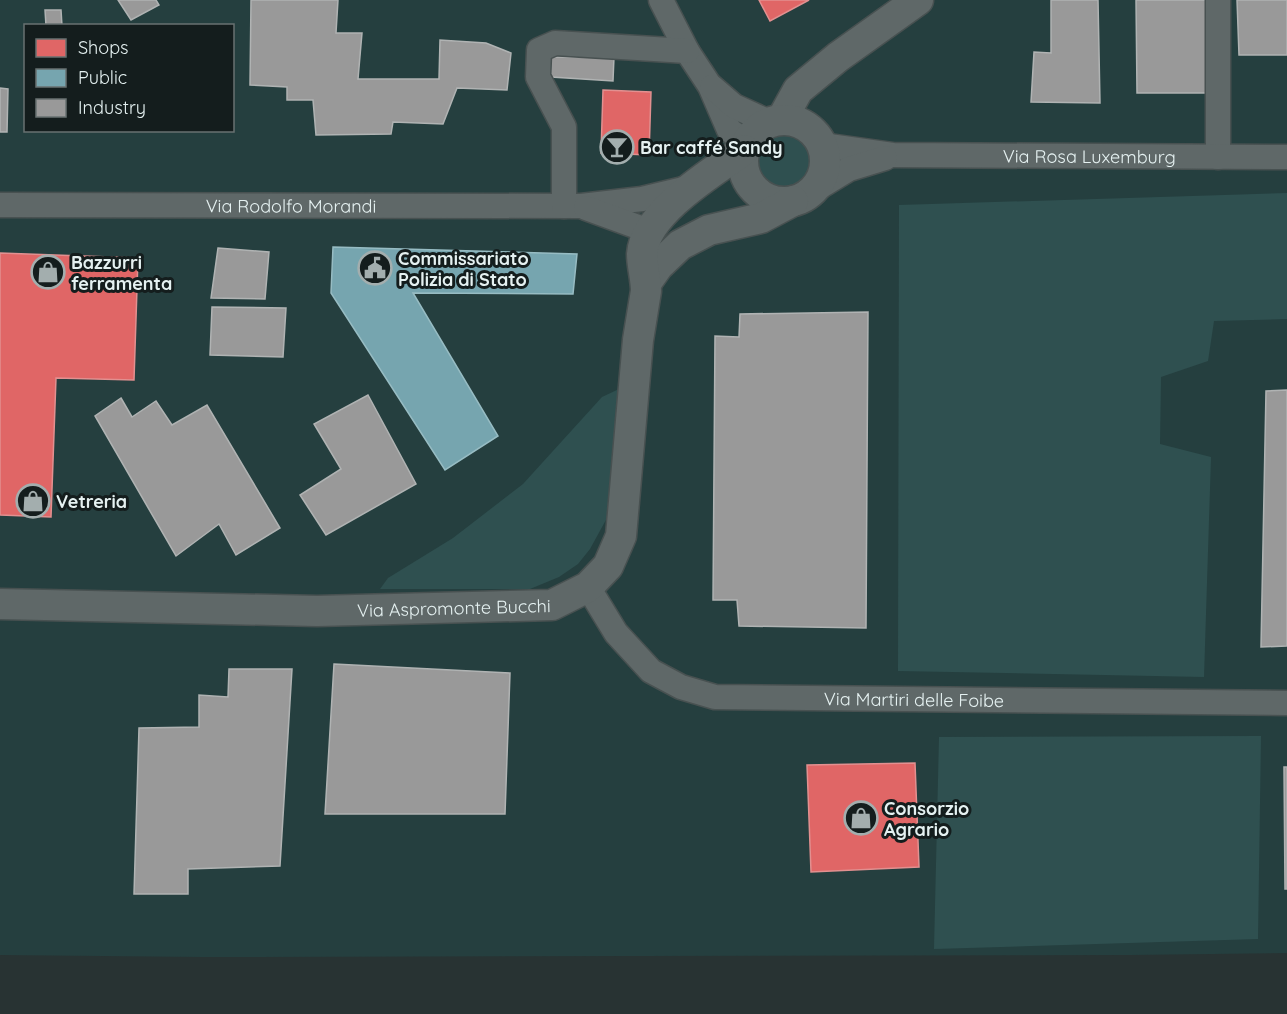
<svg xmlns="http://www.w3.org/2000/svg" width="1287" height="1014" font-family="Quicksand,sans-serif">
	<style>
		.built { fill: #253f3f; fill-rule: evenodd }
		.green { fill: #2f5050 }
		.shops { fill: #e06666; stroke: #e29090; stroke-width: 1.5 }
		.public { fill: #76a5af; stroke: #97bcc3; stroke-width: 1.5 }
		.industry { fill: #999; stroke: #b0b3b3; stroke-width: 1.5 }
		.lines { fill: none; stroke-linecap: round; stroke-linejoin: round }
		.minor-casing { stroke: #485151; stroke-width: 27 }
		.tertiary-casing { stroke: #485151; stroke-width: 33 }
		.minor { stroke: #5f6868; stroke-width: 24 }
		.tertiary { stroke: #5f6868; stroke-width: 30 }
		.labels { text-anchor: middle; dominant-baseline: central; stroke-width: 6; stroke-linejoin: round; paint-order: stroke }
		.poi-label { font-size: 18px; font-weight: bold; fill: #e5f1f1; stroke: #141d1d; text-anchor: start }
		.street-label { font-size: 18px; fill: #e5f1f1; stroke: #141d1d }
	</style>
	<rect width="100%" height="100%" fill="#283333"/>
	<path class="built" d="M0 0H1287V953L1132 955 200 957 0 955ZM26 26H232V130H26Z"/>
	<path class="green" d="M755 159a28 28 0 1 1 56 0a28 28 0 1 1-56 0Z
		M1287 193V319L1214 321 1208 361 1161 377 1160 444 1211 457 1204 677 898 671 899 205Z
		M619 389 607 518 590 549 578 564 559 577 530 589H380L388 578 453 538 523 484 602 397Z
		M1261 736 1258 939 934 949 939 737Z"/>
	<path class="shops" d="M759 0H809L770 21Z
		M603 90 651 92 649 155 601 153Z
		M0 253 138 258 134 380 56 378 51 517 0 515Z
		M915 763 919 867 811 872 807 765Z"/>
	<path class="public" d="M333 247 577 254 573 294 413 293 498 436 445 470 331 293Z"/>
	<path class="industry" d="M118 0H156L159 5 131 20Z
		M251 0H338L336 33H362L358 79H439L440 40 486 43 511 53 507 90 457 88 443 124 393 122 391 134 316 135 313 100H287V87L250 85Z
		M1051 0H1098L1100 103 1031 102 1034 52 1051 53Z
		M1136 0H1211L1213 93H1137Z
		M1237 0H1287V55H1239Z
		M45 10H61L62 26H46Z
		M551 57H614L613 81 551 77Z
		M0 88 8 89 7 132H0Z
		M218 248 269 252 265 299 211 298Z
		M212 307 286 308 283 357 210 355Z
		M868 312 866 628 739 626 737 600H713L715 336 739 337 740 314Z
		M1287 390V646L1261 647 1266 391Z
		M368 395 416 484 326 535 300 495 341 469 314 424Z
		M121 398 132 417 156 401 172 425 207 405 280 528 236 555 219 524 176 556 95 416Z
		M334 664 510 673 505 814H325Z
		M229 669H292L280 866 188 869V894H134L139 728 199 727V695L228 697Z
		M1284 767H1287V889H1285Z"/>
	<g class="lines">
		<defs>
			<g id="minor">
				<path d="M661 0 687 51 710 86 729 130 747 143"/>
				<path d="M1218 0V157"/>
				<path d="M712 87 734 106 769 122"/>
				<path id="s1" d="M822 145 893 155 1287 157"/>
				<path d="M808 194 849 169 885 158"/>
				<path id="s2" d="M0 205 581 206 642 199 692 187"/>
				<path d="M564 206V127L538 77 539 50 555 43 687 51"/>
				<path d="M586 208 649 231"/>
				<path id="s3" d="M588 587 616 633 651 671 681 687 715 697 1287 703"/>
			</g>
			<g id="tertiary">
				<path d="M782 119 798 90 838 57 918 0"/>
				<circle cx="784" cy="161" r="41"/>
				<path d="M646 283 658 266 680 245 709 230 761 218 793 201"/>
				<path id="s4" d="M0 604 317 611 552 605 588 587 608 566 621 536 638 340 646 291C646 279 642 266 642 254 645 212 713 172 744 150"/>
			</g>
		</defs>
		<use href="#minor" class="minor-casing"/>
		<use href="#tertiary" class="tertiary-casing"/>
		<use href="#minor" class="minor"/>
		<use href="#tertiary" class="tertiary"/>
	</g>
	<defs>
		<symbol id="bar-ring" viewBox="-11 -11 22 22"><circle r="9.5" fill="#141d1d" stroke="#a3aeae" stroke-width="1.5"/><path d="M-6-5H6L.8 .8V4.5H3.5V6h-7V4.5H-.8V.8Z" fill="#a3aeae"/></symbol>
		<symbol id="civic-ring" viewBox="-11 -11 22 22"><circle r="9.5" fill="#141d1d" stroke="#a3aeae" stroke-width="1.5"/><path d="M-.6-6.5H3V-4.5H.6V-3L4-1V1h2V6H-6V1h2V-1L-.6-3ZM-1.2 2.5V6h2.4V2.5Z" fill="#a3aeae"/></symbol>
		<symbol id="shop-ring" viewBox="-11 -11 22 22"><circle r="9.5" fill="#141d1d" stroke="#a3aeae" stroke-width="1.5"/><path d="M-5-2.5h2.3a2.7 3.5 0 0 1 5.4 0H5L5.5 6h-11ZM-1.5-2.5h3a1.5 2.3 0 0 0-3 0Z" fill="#a3aeae"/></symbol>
	</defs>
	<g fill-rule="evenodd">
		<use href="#bar-ring" x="598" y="128" width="38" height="38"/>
		<use href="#civic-ring" x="356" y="249" width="38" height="38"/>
		<use href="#shop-ring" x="29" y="253" width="38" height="38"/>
		<use href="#shop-ring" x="14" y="482" width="38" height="38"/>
		<use href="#shop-ring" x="842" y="799" width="38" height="38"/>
	</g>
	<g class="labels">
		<g class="poi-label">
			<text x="640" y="147">Bar caffé Sandy</text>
			<text x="398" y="258">Commissariato<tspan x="398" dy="21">Polizia di Stato</tspan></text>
			<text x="71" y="262">Bazzurri<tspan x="71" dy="21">ferramenta</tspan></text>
			<text x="56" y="501">Vetreria</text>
			<text x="884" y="808">Consorzio<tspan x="884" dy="21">Agrario</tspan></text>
		</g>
		<g class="street-label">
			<text stroke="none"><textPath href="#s1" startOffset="268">Via Rosa Luxemburg</textPath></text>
			<text stroke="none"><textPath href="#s2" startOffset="291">Via Rodolfo Morandi</textPath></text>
			<text stroke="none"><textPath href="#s4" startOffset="454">Via Aspromonte Bucchi</textPath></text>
			<text stroke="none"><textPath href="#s3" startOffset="374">Via Martiri delle Foibe</textPath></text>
		</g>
	</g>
	<rect x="24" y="24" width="210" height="108" fill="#141d1d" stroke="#687272" stroke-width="1.5"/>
	<rect x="36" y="39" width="30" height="18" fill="#e06666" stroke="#687272" stroke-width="1.5"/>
	<text x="78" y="54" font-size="18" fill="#e5f1f1">Shops</text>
	<rect x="36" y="69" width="30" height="18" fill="#76a5af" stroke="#687272" stroke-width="1.5"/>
	<text x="78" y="84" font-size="18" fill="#e5f1f1">Public</text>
	<rect x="36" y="99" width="30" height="18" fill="#999999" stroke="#687272" stroke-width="1.5"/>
	<text x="78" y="114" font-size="18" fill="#e5f1f1">Industry</text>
</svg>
